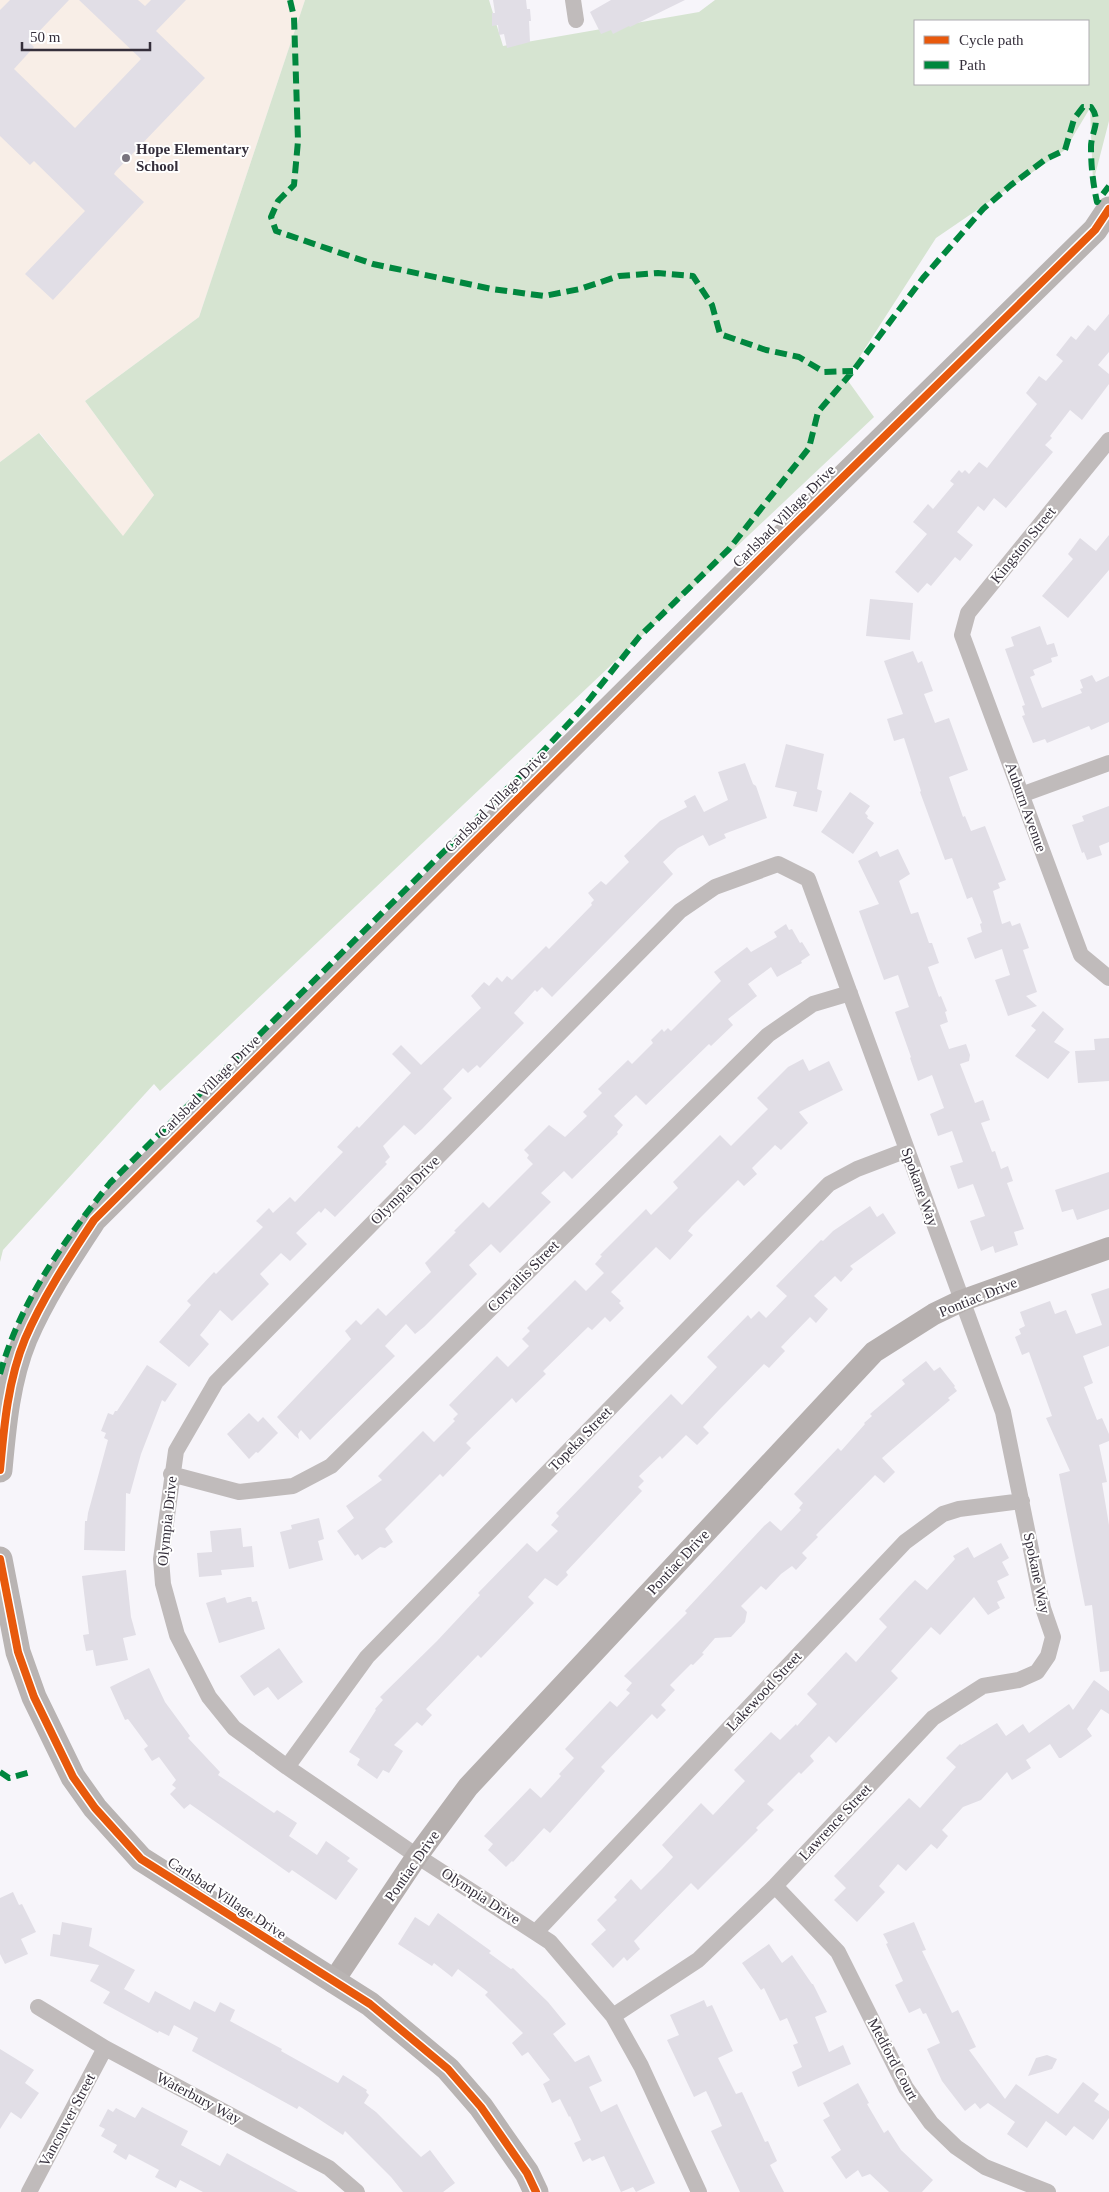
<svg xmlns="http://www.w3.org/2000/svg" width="1109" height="2192" font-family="'Times New Roman',serif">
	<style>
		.education { fill: #f8eee7 }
		.green { fill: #d6e4d1; fill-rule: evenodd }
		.building { fill: #e1dee6 }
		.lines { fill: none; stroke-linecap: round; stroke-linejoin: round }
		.street { stroke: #c0bbbb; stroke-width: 16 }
		.secondary { stroke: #b6b0af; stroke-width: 22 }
		.primary { stroke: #b9b4b3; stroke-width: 25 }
		.quiet { stroke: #00873e; stroke-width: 6; stroke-dasharray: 12 6; stroke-linecap: butt }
		.cycleway-casing { stroke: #fff; stroke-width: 11 }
		.cycleway { stroke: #e8590c; stroke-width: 8 }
		.poi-dot { fill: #79747e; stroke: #fff; stroke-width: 2 }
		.labels { text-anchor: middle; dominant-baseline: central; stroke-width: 4; stroke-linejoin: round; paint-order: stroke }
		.poi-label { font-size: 15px; font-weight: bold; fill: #352f3b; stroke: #fff; text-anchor: start }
		.street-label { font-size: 15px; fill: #352f3b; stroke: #fff }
	</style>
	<rect width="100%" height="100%" fill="#f7f5fa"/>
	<path class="education" d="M0 0H305L199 317 85 401 154 495 123 537 40 433 0 462Z"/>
	<path class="green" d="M305 0H489L503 46 699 12 715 0H1109V121L1093 183 1090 108 1065 150 936 238 846 378 874 417 160 1091 154 1084 3 1250 0 1262V462L39 433 123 536 154 495 85 401 199 317ZM915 21H1088V84H915Z"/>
	<path class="building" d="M10 0H69L29 42 34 47 14 69 75 128 141 59 79 0H138L145 6 151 0H186L156 31 205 78 116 171 114 174 144 202 53 300 25 274 85 211 34 161 30 165 0 136V10Z
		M493 0H526L527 9H530L531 21H529L530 42 507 48 504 34 499 35 498 25 492 26V13H495Z
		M611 0H685L630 27 629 26 613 34 611 30 601 34 590 12Z
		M1109 314V352L1098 365 1109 374V384L1082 420 1070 410 1050 436 1052 438 1045 445 1053 452 1006 508 994 498 984 511 978 506 957 532 973 545 960 561 955 557 931 586 927 583 918 593 895 572 927 534 913 522 928 504 933 509 954 484 950 481 959 470 962 473 965 470 969 474 979 462 987 468 1037 404 1026 393 1039 376 1046 381 1063 361 1056 355 1071 336 1076 340 1088 325 1095 331Z
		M1109 535V570L1068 618 1042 596 1073 559 1068 554 1080 538 1096 551Z
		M870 599 913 603 910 640 866 636Z
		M1040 626 1047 645 1054 643 1058 656 1051 658 1052 662 1033 670 1035 675 1030 677 1042 708 1082 693 1080 689 1083 688 1080 680 1092 675 1096 682 1109 676V722L1091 730 1089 726 1047 743 1045 739 1033 743 1022 716 1025 715 1022 706 1025 705 1005 649 1014 646 1011 637Z
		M913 651 918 663 922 661 933 691 924 694 935 723 949 718 968 770 949 777 963 817 965 816 971 831 985 826 1006 880 998 883 1000 888 993 891 1002 924 1010 921 1012 926 1020 923 1029 948 1023 950 1037 992 1026 996 1037 1006 1008 1016 995 980 1010 975 1002 949 975 959 967 938 982 932 980 924 982 923 972 897 967 899 952 858 945 860 920 792 921 791 904 738 894 741 887 719 903 714 884 661Z
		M786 744 824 754 817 789 822 791 817 812 793 806 797 792 775 787Z
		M745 763 753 784 756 786 767 818 724 834 726 838 709 846 703 835 678 848 663 862 673 874 552 997 542 987 537 992 535 990 514 1013 524 1023 480 1068 477 1065 468 1073 463 1068 443 1089 452 1098 422 1129 415 1135 404 1125 383 1146 390 1157 385 1162 387 1164 335 1217 325 1208 321 1213 319 1211 296 1233 307 1244 290 1261 281 1253 260 1274 269 1284 232 1321 220 1310 200 1335 209 1344 189 1367 159 1342 191 1305 187 1301 214 1272 216 1274 263 1227 256 1221 269 1208 273 1213 290 1197 295 1202 343 1152 337 1147 357 1126 359 1128 411 1073 392 1054 401 1045 421 1065 481 1008 471 996 484 982 489 986 497 977 502 982 507 976 512 980 546 946 549 949 592 905 591 903 594 900 588 893 601 881 606 885 629 862 624 856 660 821 687 807 684 801 695 795 704 812 728 800 718 772Z
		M850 792 870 806 865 813 868 816 867 818 874 823 853 854 821 832Z
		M1109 806V842L1099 846 1102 855 1087 860 1084 852 1082 853 1072 825 1084 821 1082 816Z
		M898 849 910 874 899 881 911 914 918 912 929 943H932L939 963 928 967 939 997 941 996 947 1011 945 1012 948 1022 940 1025 949 1049 966 1044 970 1055 969 1061 960 1064 975 1103 983 1100 990 1120 981 1123 992 1152 995 1151 1001 1169 1008 1166 1013 1181 1007 1183 1024 1229 1014 1232 1018 1245 995 1253 993 1246 981 1251 970 1221 985 1216 973 1184 958 1189 950 1166 963 1162 952 1131 938 1136 933 1122 930 1114 944 1108 932 1075 918 1081 910 1058 911 1057 895 1012 909 1007 898 975 884 980 859 911 879 904 858 861 877 851 880 857Z
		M786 924 789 930 792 929 800 943 802 942 810 955 801 961 802 963 777 977 771 967 748 984 757 996 728 1019 733 1025 711 1046 709 1044 646 1105 636 1095 614 1116 623 1125 617 1132 618 1134 572 1179 564 1171 541 1193 551 1202 500 1253 491 1244 469 1265 477 1274 424 1327 415 1334 406 1324 385 1346 395 1356 310 1440 301 1430 298 1434 299 1439 295 1436 277 1417 351 1339 345 1331 356 1320 361 1325 378 1308 386 1316 431 1272 425 1263 456 1232 454 1231 483 1202 489 1208 533 1164 527 1158 529 1155 524 1150 549 1125 565 1137 587 1116 583 1112 602 1093 598 1089 628 1060 632 1064 653 1043 651 1040 662 1029 664 1032 668 1028 671 1031 721 981 714 972 747 947 751 952 777 937 774 932Z
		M1043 1011 1064 1029 1054 1042 1070 1052 1048 1079 1015 1056 1036 1030 1031 1026Z
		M1109 1038V1081L1078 1083 1075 1051 1095 1050 1094 1039Z
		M803 1059 809 1071 829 1061 843 1090 799 1112 808 1123 781 1150 775 1145 752 1168 757 1174 744 1186 738 1180 692 1226 688 1231 693 1235 670 1260 656 1247 611 1292 621 1301 619 1303 624 1308 610 1322 605 1317 592 1330 588 1327 543 1371 546 1374 516 1403 512 1398 466 1443 471 1448 443 1477 440 1474 385 1529 393 1542 385 1548 380 1547 362 1560 358 1554 355 1556 337 1531 354 1518 346 1506 382 1480 378 1476 423 1431 434 1442 455 1421 453 1419 458 1414 449 1405 497 1356 508 1367 529 1346 522 1339 530 1331 527 1328 575 1280 586 1291 604 1273 595 1264 602 1256 600 1255 646 1209 651 1215 678 1188 673 1182 720 1135 731 1146 768 1109 757 1098 788 1067Z
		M1109 1172V1209L1077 1220 1073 1209 1062 1212 1055 1190Z
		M870 1206 877 1217 883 1213 896 1233 850 1266 853 1269 841 1282 835 1276 814 1296 828 1309 816 1323 810 1317 781 1347 785 1351 769 1368 764 1364 719 1410 703 1427 709 1433 697 1445 686 1435 662 1459 660 1456 639 1476 644 1481 638 1487 642 1491 566 1572 568 1575 557 1586 545 1578 528 1597 534 1603 481 1658 478 1655 426 1709 432 1715 422 1726 417 1722 394 1745 403 1751 389 1773 383 1770 377 1779 357 1765 360 1759 349 1752 376 1710 375 1709 383 1700 380 1697 437 1641 480 1595 478 1593 527 1543 537 1552 558 1531 551 1525 559 1516 556 1513 671 1394 682 1405 717 1367 707 1357 748 1315 751 1319 759 1311 766 1318 787 1296 776 1286 821 1240 823 1241 833 1231Z
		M1109 1288V1346L1083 1356 1093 1383 1084 1387 1097 1420 1102 1418 1109 1434V1441L1099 1445 1107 1482 1102 1483 1109 1525V1671L1100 1672 1092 1605 1085 1606 1059 1474 1070 1471 1046 1418 1052 1416 1029 1352 1022 1355 1015 1337 1021 1334 1019 1329 1025 1326 1020 1312 1050 1301 1055 1314 1066 1310 1076 1334 1102 1325 1091 1294Z
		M926 1361 934 1371 940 1367 955 1386 954 1387 957 1391 948 1398 950 1400 882 1458 895 1472 884 1483 875 1475 816 1535 818 1537 802 1553 807 1558 796 1570 792 1566 781 1574 766 1590 761 1586 741 1606 747 1612 745 1622 731 1637 715 1638 702 1653 704 1654 693 1665 691 1664 670 1685 675 1690 661 1705 666 1710 657 1719 652 1714 601 1767 605 1771 550 1833 544 1828 513 1862 512 1861 506 1867 488 1850 493 1844 484 1836 530 1788 541 1798 561 1776 559 1774 574 1758 565 1749 610 1701 617 1707 630 1693 626 1690 632 1683 624 1676 687 1613 685 1611 764 1526 770 1521 781 1531 801 1510 799 1508 803 1503 794 1494 838 1448 841 1451 865 1424 864 1423 872 1416 870 1414 905 1384 902 1380Z
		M147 1365 177 1384 165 1402 162 1400 141 1454 130 1494 126 1493 125 1551 84 1550 85 1521H87L88 1513 108 1440 104 1438 106 1433 101 1431 108 1413 113 1415 115 1411H117Z
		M249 1413 258 1422 263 1417 278 1433 258 1453 256 1452 249 1459 227 1434Z
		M319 1518 324 1539 318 1541 323 1560 289 1569 280 1532 292 1529 291 1525Z
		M241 1528 243 1547 252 1546 254 1567 221 1570 222 1575 199 1577 197 1553 212 1552 210 1531Z
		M1001 1543 1009 1558 1002 1562 1009 1575 997 1581 1005 1598 997 1602 1000 1608 988 1615 974 1597 940 1635 931 1627 891 1671 898 1678 836 1743 829 1736 810 1756 814 1761 801 1774 799 1772 767 1804 774 1810 756 1828 758 1830 698 1890 691 1883 634 1941 640 1949 627 1961 624 1957 613 1968 591 1944 606 1930 597 1920 617 1900 614 1897 631 1879 641 1890 662 1869 673 1857 662 1845 701 1803 713 1815 745 1781 734 1770 771 1732 780 1740 796 1724 797 1726 817 1704 807 1694 846 1652 856 1662 887 1627 879 1619 909 1586 915 1580 927 1590 955 1559 953 1556 968 1547 974 1558Z
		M126 1570 131 1617 136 1635 123 1638 128 1660 96 1666 93 1650 86 1651 83 1635 89 1634 82 1576Z
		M225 1597 227 1603 248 1597H251L252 1602 257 1601 265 1629 219 1643 206 1603Z
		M279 1648 303 1682 278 1700 268 1687 254 1696 240 1676Z
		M149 1668 165 1702 190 1736 188 1738 220 1772 218 1775 274 1813 277 1810 297 1823 289 1836 317 1855 326 1841 350 1858 347 1861 358 1869 336 1900 292 1870 289 1873 190 1804 184 1809 170 1794 176 1788 172 1785 176 1780 159 1757 152 1761 144 1749 148 1746 128 1719 125 1720 110 1687Z
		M1094 1680 1109 1691V1714L1101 1709 1087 1729 1092 1736 1061 1758H1059L1050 1744 1026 1760 1031 1768 1012 1780 1007 1772 981 1800 963 1807 942 1830 948 1836 937 1849 931 1844 906 1871 898 1864 879 1886 885 1892 857 1922 834 1900 846 1888 834 1876 909 1798 920 1808 956 1767 946 1758 960 1744 961 1745 997 1723 1006 1736 1023 1724 1029 1733 1069 1704 1073 1710Z
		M13 1892 19 1905 22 1904 36 1932 21 1939 28 1954 5 1964 0 1954V1898Z
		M438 1913 491 1951 489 1953 511 1969 513 1968 548 2002 566 2024 553 2034 575 2062 589 2055 602 2081 589 2087 601 2112 617 2104 655 2183 636 2192 633 2187 621 2192 604 2156 592 2161 590 2158 583 2162 574 2143 581 2140 570 2116 569 2117 560 2099 552 2103 543 2084 550 2080 528 2052 522 2056 512 2043 523 2033 485 1995 488 1992 458 1969 452 1977 434 1963 432 1966 398 1944 415 1917 429 1926Z
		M62 1922 92 1928 89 1946 135 1970 124 1989 149 2003 155 1991 190 2010 194 2001 215 2012 220 2002 235 2010 230 2021 282 2049 281 2051 338 2083 343 2075 367 2090 366 2092 369 2095 364 2103 376 2112 421 2157 430 2150 455 2183 443 2192H403L391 2177 345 2131 343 2135 299 2106 297 2109 192 2051 198 2038 174 2025 169 2036 159 2031 158 2033 103 2003 110 1992 90 1981 99 1965 50 1956 53 1934 60 1935Z
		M914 1922 926 1950 922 1951 952 2013 958 2010 976 2047 969 2050 1005 2099 1016 2084 1058 2114 1083 2082 1099 2094 1094 2101 1109 2111V2118L1093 2140 1074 2126 1066 2136 1046 2121 1027 2148 1007 2134 1015 2122 988 2103 980 2109 975 2103 965 2111 942 2081 927 2049 940 2043 926 2013 923 2014 920 2008 909 2013 895 1985 903 1981 886 1944 888 1943 883 1934Z
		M769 1944 782 1963 792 1955 812 1984H813L827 2012 815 2017 829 2052 843 2045 851 2064 798 2087 792 2072 802 2067 793 2045 798 2043 787 2018 780 2021 764 1988 761 1990 742 1963Z
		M704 2000 707 2007 712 2005 733 2051 718 2058 736 2094 742 2092 765 2142 768 2141 777 2161 770 2165 784 2192H740L711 2131 722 2126 709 2097 706 2091 694 2097 667 2040 679 2035 670 2015Z
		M0 2049 34 2070 25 2083 39 2093 21 2119 11 2112 0 2129Z
		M1047 2055 1057 2059 1052 2069 1028 2076 1036 2058Z
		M858 2083 869 2103 867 2104 884 2133 888 2130 901 2150 933 2180 922 2192H889L870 2174 862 2177 858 2170 846 2179 831 2157 841 2150 823 2120 830 2116 823 2103Z
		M142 2107 188 2131 181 2145 220 2166 227 2153 298 2192H203L180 2180 176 2188 155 2177 159 2170 129 2154 126 2160 113 2152 117 2145 101 2136 105 2129 99 2126 108 2109 113 2112 116 2108 135 2118Z"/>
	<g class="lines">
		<path class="street" d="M573 0 576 20
			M1109 440 968 613 962 635 1081 955 1109 978
			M1021 795 1109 763
			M171 1474 239 1492 293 1486 331 1466 768 1035 813 1004 850 993
			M287 1767 367 1657 829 1184 857 1169 907 1150
			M775 1886 838 1952 906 2088 931 2123 956 2147 985 2167 1048 2192
			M536 1932 905 1542 943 1514 959 1509 1022 1501
			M38 2007 105 2048 329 2168 357 2192
			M613 2016 698 1960 775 1886 933 1718 983 1686 1019 1680 1037 1672 1048 1656 1053 1637 1043 1608 1003 1412 808 879 778 864 715 887 680 911 216 1382 176 1451 161 1559 163 1584 177 1635 209 1697 234 1728 287 1767 417 1856 550 1942 613 2016 641 2066 699 2192
			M29 2192 105 2048"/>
		<path class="secondary" d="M333 1982 417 1856 468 1787 874 1352 934 1314 961 1301 1109 1248"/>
		<path class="primary" d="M0 1470C4 1426 8 1380 25 1339 43 1297 69 1258 94 1220L790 529 1095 230 1109 209
			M0 1559 18 1652 34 1697 73 1777 95 1808 141 1859 370 2004 448 2069 481 2107 527 2173 536 2192"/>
		<path class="quiet" d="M290 0 294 17 298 141 294 185 278 201 271 217 276 231 373 264 492 289 544 296 580 289 619 276 658 273 693 276 712 305 720 334 766 350 799 357 824 372 853 371
			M0 1374C20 1301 64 1241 110 1183L521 775 581 710 639 637 729 549 809 448 818 412 853 371 923 278 983 209 1011 185 1046 159 1065 150 1074 119 1083 107H1091C1102 121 1091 132 1091 147 1091 166 1093 184 1097 202L1109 186
			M0 1772 9 1778 31 1772"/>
		<defs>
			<path id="cycleway" d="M0 1470C4 1426 8 1380 25 1339 43 1297 69 1258 94 1220L790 529 1095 230 1109 209
				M0 1559 18 1652 34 1697 73 1777 95 1808 141 1859 370 2004 448 2069 481 2107 527 2173 536 2192"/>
		</defs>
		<use href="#cycleway" class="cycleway-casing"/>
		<use href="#cycleway" class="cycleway"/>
	</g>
	<circle class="poi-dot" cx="126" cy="158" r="5"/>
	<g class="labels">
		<g class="poi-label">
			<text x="136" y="149">Hope Elementary<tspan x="136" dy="17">School</tspan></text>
		</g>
		<g class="street-label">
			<text transform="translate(784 516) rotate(-45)">Carlsbad Village Drive</text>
			<text transform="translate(1023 545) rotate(-51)">Kingston Street</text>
			<text transform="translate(496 801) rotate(-45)">Carlsbad Village Drive</text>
			<text transform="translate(1026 807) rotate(70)">Auburn Avenue</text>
			<text transform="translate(209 1086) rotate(-45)">Carlsbad Village Drive</text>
			<text transform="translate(920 1187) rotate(70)">Spokane Way</text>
			<text transform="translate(405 1190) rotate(-45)">Olympia Drive</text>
			<text transform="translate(523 1276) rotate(-45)">Corvallis Street</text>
			<text transform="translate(978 1297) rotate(-22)">Pontiac Drive</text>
			<text transform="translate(580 1439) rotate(-46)">Topeka Street</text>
			<text transform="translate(167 1521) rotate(-84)">Olympia Drive</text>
			<text transform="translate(678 1562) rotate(-47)">Pontiac Drive</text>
			<text transform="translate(1037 1573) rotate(78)">Spokane Way</text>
			<text transform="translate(764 1691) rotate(-47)">Lakewood Street</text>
			<text transform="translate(835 1822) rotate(-47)">Lawrence Street</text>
			<text transform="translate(412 1866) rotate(-55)">Pontiac Drive</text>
			<text transform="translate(481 1896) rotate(33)">Olympia Drive</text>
			<text transform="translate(227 1898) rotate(33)">Carlsbad Village Drive</text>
			<text transform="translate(893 2059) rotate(62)">Medford Court</text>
			<text transform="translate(199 2098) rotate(28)">Waterbury Way</text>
			<text transform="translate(67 2120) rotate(-62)">Vancouver Street</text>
		</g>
	</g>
	<rect x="914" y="20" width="175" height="65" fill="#ffffff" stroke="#aeacb1"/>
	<rect x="924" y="36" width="25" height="8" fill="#e8590c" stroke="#aeacb1"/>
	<text x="959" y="45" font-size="15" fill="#352f3b">Cycle path</text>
	<rect x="924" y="61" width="25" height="8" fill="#00873e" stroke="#aeacb1"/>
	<text x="959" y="70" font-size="15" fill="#352f3b">Path</text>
	<path d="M22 42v8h128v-8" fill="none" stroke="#352f3b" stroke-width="2.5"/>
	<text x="30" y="42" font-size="15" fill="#352f3b" stroke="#ffffff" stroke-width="4" paint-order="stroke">50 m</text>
</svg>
